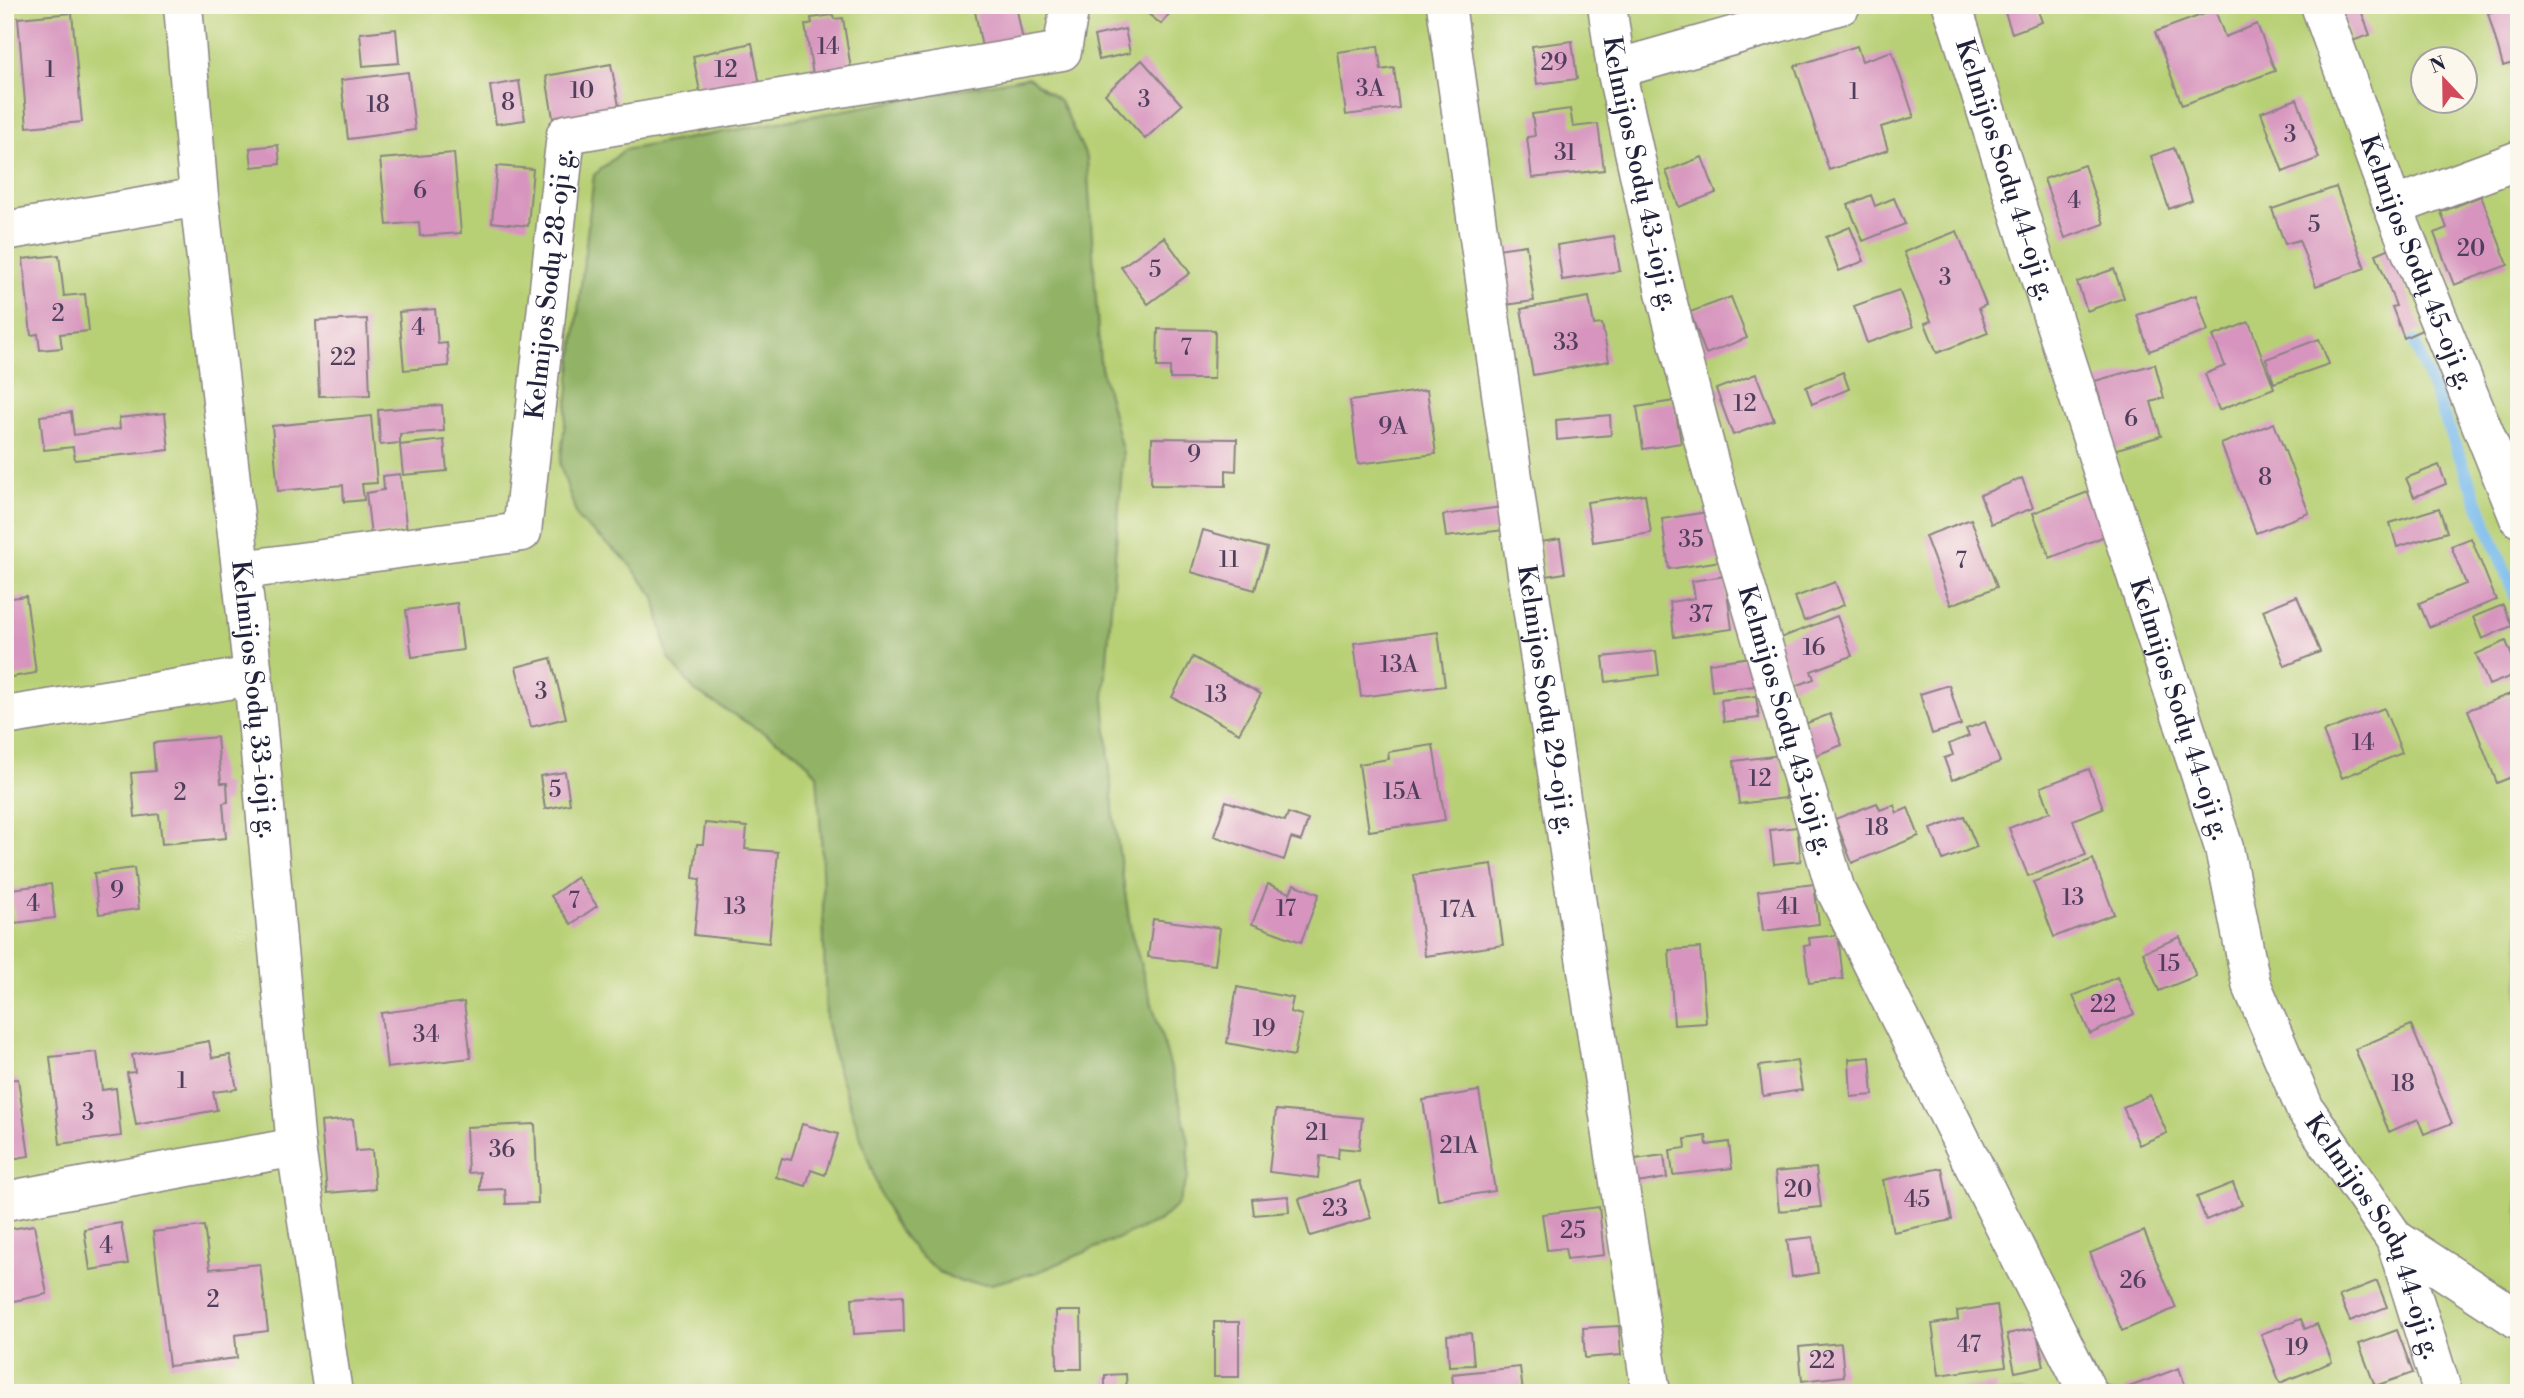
<svg xmlns="http://www.w3.org/2000/svg" width="2524" height="1398" font-family="'Libre Bodoni',serif">
	<style>
		.green { fill: #b8d075; stroke: #6d7958; stroke-width: 2; fill-rule: evenodd }
		.forest { fill: #92b266; stroke: #5a6a50; stroke-width: 2 }
		.lines { fill: none; stroke-linecap: round; stroke-linejoin: round }
		.stream { stroke: #77baed; stroke-width: 12 }
		.building { fill: #d794be }
		.minor-casing { stroke: #8a8382; stroke-width: 41 }
		.minor { stroke: #fff; stroke-width: 38 }
		.labels { text-anchor: middle; dominant-baseline: central; stroke-width: 7; stroke-linejoin: round; paint-order: stroke }
		.number-label { font-size: 23px; fill: #4f3e5c }
		.street-label { font-size: 26px; fill: #22223b; stroke: #fbf7ec }
	</style>
	<rect width="100%" height="100%" fill="#fbf7ec"/>
	<filter id="ink" filterUnits="userSpaceOnUse"><feTurbulence type="fractalNoise" baseFrequency=".0143" numOctaves="2"/><feDisplacementMap in="SourceGraphic" scale="14" xChannelSelector="R" yChannelSelector="G"/><feConvolveMatrix kernelMatrix="1 2 1 2 8 2 1 2 1" color-interpolation-filters="sRGB"/></filter>
	<filter id="wash" filterUnits="userSpaceOnUse"><feTurbulence type="fractalNoise" baseFrequency=".00686" numOctaves="4" result="noise"/><feDisplacementMap in="SourceGraphic" scale="28" xChannelSelector="R" yChannelSelector="G"/><feGaussianBlur stdDeviation="1.57" result="paint"/><feColorMatrix in="noise" values="0 0 0 0 0 0 0 0 0 0 0 0 0 0 0 0 0 1.4 0 .05"/><feComposite in="paint" operator="in"/></filter>
	<g filter="url(#wash)">
		<rect width="100%" height="100%" fill="#f2e4c9"/>
		<path class="green" d="M5 5H2519V1393H5ZM2422 60H2464V102H2422Z"/>
		<path class="forest" d="M1028 77 1060 101 1087 158 1100 363 1123 454 1104 698 1114 819 1131 932 1175 1082 1189 1142 1188 1177 1178 1204 1160 1221 1038 1272 991 1284 961 1282 939 1272 917 1253 894 1224 880 1194 836 1064 826 1020 821 834 817 774 797 753 695 691 668 657 655 597 625 559 578 519 560 465 594 175 624 150Z"/>
		<g class="lines">
			<path class="stream" d="M2414 341 2519 606"/>
		</g>
		<g id="blocks">
			<path class="building" d="M1016 5 1024 46 983 53 974 6Z
				M1112 5H1130L1123 13Z
				M1137 5H1176L1161 24Z
				M2007 5H2036L2042 22 2012 33 2003 7Z
				M2338 5H2359L2370 35 2352 41Z
				M2514 5H2519V61L2503 66 2488 13Z
				M2215 10 2225 37 2257 24 2275 71 2182 105 2155 32Z
				M72 13 82 122 27 127 18 18Z
				M833 15 834 19 843 18 851 69 813 75 805 25 812 23 811 18Z
				M396 29 399 63 363 66 360 33Z
				M1125 29 1130 53 1099 60 1094 36Z
				M1572 41 1577 79 1537 84 1532 46Z
				M752 43 760 85 701 97 693 56Z
				M1378 46 1381 70 1394 68 1399 108 1346 115 1338 52Z
				M1857 46 1862 61 1892 51 1914 117 1881 127 1888 150 1829 170 1795 66Z
				M1142 60 1182 105 1145 139 1105 94Z
				M611 64 619 106 553 118 546 76Z
				M408 72 415 130 348 139 341 80Z
				M519 81 525 120 496 124 490 86Z
				M2297 99 2319 158 2283 172 2261 112Z
				M1570 109 1573 127 1598 124 1604 170 1532 178 1527 137 1535 136 1532 114Z
				M278 145 280 164 252 167 250 148Z
				M2174 148 2192 200 2169 209 2151 156Z
				M454 153 461 233 420 236 419 222 387 225 380 159Z
				M1702 157 1716 193 1679 207 1666 171Z
				M2084 165 2104 224 2065 238 2044 179Z
				M497 166 533 169 528 226 492 222Z
				M2336 187 2365 268 2316 286 2299 240 2285 244 2272 209Z
				M1871 195 1875 206 1894 198 1905 224 1863 241 1848 205Z
				M2481 196 2508 265 2454 285 2434 233 2447 228 2441 212Z
				M1850 227 1864 261 1839 271 1826 237Z
				M1957 231 1986 305 1979 308 1988 333 1937 353 1925 323 1931 321 1904 252Z
				M1614 236 1620 271 1562 280 1557 245Z
				M1164 237 1190 273 1148 304 1121 267Z
				M1526 245 1534 301 1505 305 1497 249Z
				M2390 248 2422 330 2404 338 2392 307 2396 306 2376 254Z
				M59 255 64 296 85 294 89 331 60 334 62 348 40 350 38 334 31 335 23 259Z
				M2114 269 2124 298 2087 311 2077 282Z
				M1899 290 1913 327 1867 343 1854 306Z
				M2196 295 2208 331 2149 351 2137 315Z
				M1589 297 1594 325 1602 324 1609 361 1533 375 1521 309Z
				M1731 297 1747 338 1706 354 1690 312Z
				M435 309 438 344 447 343 449 366 404 370 399 312Z
				M367 319 370 395 319 396 316 321Z
				M2249 322 2274 388 2219 410 2205 374 2225 366 2213 336Z
				M1158 329 1215 330 1214 379H1170V367H1157Z
				M2319 339 2329 364 2274 383 2266 359Z
				M2155 364 2164 398 2151 402 2161 436 2114 450 2095 381Z
				M1843 372 1849 389 1812 404 1806 387Z
				M1756 374 1774 420 1733 435 1716 389Z
				M1427 390 1436 454 1358 464 1350 401Z
				M1674 401 1681 443 1643 449 1637 407Z
				M442 405 444 431 400 434V443L380 445 378 410Z
				M71 412 74 435 120 429 119 418 165 413 169 450 75 460 73 447 44 450 40 416Z
				M1610 415 1611 435 1557 440 1556 420Z
				M371 416 377 483 362 484 364 500 344 502 343 485 278 491 272 426Z
				M2274 423 2309 513 2256 533 2221 444Z
				M1152 438 1237 439 1236 471 1226 470V486L1151 485Z
				M444 440 447 471 403 475 400 445Z
				M2439 465 2446 484 2414 497 2406 478Z
				M400 474 407 532 371 535 366 493 384 490 383 476Z
				M2022 478 2033 508 1991 524 1980 495Z
				M2088 492 2105 536 2050 558 2033 513Z
				M1645 494 1651 533 1593 542 1587 502Z
				M1502 507 1505 530 1446 537 1443 515Z
				M2439 508 2447 532 2397 547 2390 523Z
				M1714 511 1721 561 1669 569 1662 519Z
				M1971 519 1997 587 1951 605 1925 536Z
				M1203 530 1267 548 1255 590 1191 572Z
				M2471 538 2496 600 2429 627 2419 603 2466 584 2451 546Z
				M1560 539 1565 573 1546 576 1541 542Z
				M1725 576 1732 629 1674 637 1670 602 1695 598 1692 581Z
				M1835 582 1844 605 1804 621 1795 597Z
				M26 596 36 673 5 678V599Z
				M2297 596 2320 652 2285 666 2263 610Z
				M457 603 463 650 412 657 406 610Z
				M2503 605 2512 626 2482 639 2473 617Z
				M1837 616 1852 656 1811 671 1814 679 1793 687 1775 640Z
				M1438 632 1445 686 1361 697 1354 643Z
				M2506 641 2519 673 2489 685 2476 654Z
				M1656 651 1659 675 1606 682 1603 657Z
				M1193 657 1261 694 1239 733 1172 697Z
				M1751 657 1754 686 1712 691 1709 663Z
				M551 658 566 718 531 727 516 667Z
				M1949 685 1961 725 1932 734 1920 694Z
				M2510 694 2519 715V774L2497 783 2468 710Z
				M1756 696 1759 718 1724 722 1721 700Z
				M2384 708 2402 753 2342 778 2323 732Z
				M1830 714 1842 745 1814 756 1802 725Z
				M1985 722 2000 762 1952 780 1944 758 1953 755 1949 744 1969 736 1966 729Z
				M217 737 221 783H227L228 802 223 803 226 838 162 844 159 814 135 817 131 773 155 771 153 743Z
				M1433 745 1445 820 1369 831 1359 764 1389 759 1388 752Z
				M1780 755 1786 798 1739 804 1734 761Z
				M2089 769 2103 808 2073 820 2086 855 2028 876 2009 828 2050 812 2041 787Z
				M565 772 570 804 545 809 540 776Z
				M1226 801 1285 821 1288 813 1308 820 1301 841 1291 838 1284 860 1214 836Z
				M1877 803 1880 810 1894 805 1897 813 1908 808 1919 836 1852 863 1835 819Z
				M1964 816 1977 847 1943 860 1931 829Z
				M705 823 747 827 745 849 778 852 769 943 694 935 700 879 693 878 697 844H703Z
				M1797 827 1801 861 1774 864 1770 830Z
				M2093 859 2114 914 2054 937 2033 882Z
				M1492 864 1503 945 1425 956 1414 875Z
				M134 868 139 909 99 914 94 873Z
				M577 877 597 906 571 924 551 896Z
				M51 884 55 918 15 923 11 889Z
				M1268 884 1290 893 1294 884 1319 894 1301 942 1252 924Z
				M1814 884 1819 924 1763 931 1758 891Z
				M1153 919 1220 928 1215 965 1148 957Z
				M1838 935 1843 979 1809 983 1804 946 1810 945 1809 938Z
				M2180 937 2196 976 2159 991 2143 952Z
				M1700 948 1706 1023 1674 1025 1669 950Z
				M2117 977 2134 1014 2090 1034 2073 996Z
				M1237 987 1293 998 1290 1012 1302 1015 1294 1056 1227 1043Z
				M464 1002 471 1058 387 1068 381 1013Z
				M2411 1025 2452 1123 2424 1134 2418 1119 2389 1132 2355 1049Z
				M209 1041 212 1058 230 1055 237 1089 213 1092 217 1110 136 1125 127 1073 135 1072 132 1055Z
				M97 1052 102 1090 116 1088 121 1136 60 1144 50 1057Z
				M1870 1057 1873 1095 1851 1097 1849 1059Z
				M1797 1061 1802 1090 1763 1096 1759 1066Z
				M18 1079 29 1156 5 1160V1080Z
				M1479 1091 1495 1191 1438 1200 1423 1100Z
				M2150 1095 2167 1133 2139 1145 2123 1107Z
				M1276 1110 1362 1118 1359 1150 1339 1148 1338 1158 1320 1156 1318 1178 1269 1172Z
				M353 1119 356 1151 372 1150 375 1189 327 1193 321 1122Z
				M535 1124 538 1203 506 1204 505 1189 480 1190V1172L468 1173 466 1127Z
				M802 1124 838 1134 825 1175 811 1170 806 1186 776 1177 782 1158 791 1160Z
				M1706 1136 1707 1145 1729 1142 1732 1168 1673 1175 1670 1150 1686 1148 1685 1139Z
				M1664 1155 1667 1178 1631 1184 1628 1160Z
				M1816 1168 1821 1207 1779 1211 1775 1172Z
				M1942 1168 1952 1220 1893 1232 1883 1180Z
				M1360 1181 1371 1218 1310 1236 1299 1199Z
				M2233 1183 2242 1205 2206 1220 2197 1197Z
				M1288 1196 1289 1212 1254 1215 1252 1199Z
				M1599 1207 1604 1255 1567 1259 1565 1248 1547 1250 1542 1214Z
				M121 1223 128 1264 90 1270 84 1229Z
				M34 1225 47 1294 9 1302 5 1280V1230Z
				M204 1226 210 1269 260 1264 268 1331 235 1335 237 1358 169 1366 153 1232Z
				M2144 1231 2176 1308 2122 1331 2090 1253Z
				M1813 1237 1818 1273 1792 1277 1787 1240Z
				M2377 1281 2387 1307 2350 1321 2339 1296Z
				M903 1295 904 1331 854 1334 852 1298Z
				M1997 1305 2006 1366 1939 1375 1932 1324 1958 1320 1957 1311Z
				M1056 1311H1081L1082 1369H1057Z
				M2301 1319 2305 1329 2317 1324 2332 1362 2280 1383 2261 1334Z
				M1214 1322H1239V1377H1214Z
				M1619 1326 1621 1355 1585 1358 1583 1328Z
				M2036 1328 2044 1366 2015 1372 2007 1334Z
				M2397 1330 2413 1373 2375 1386 2359 1344Z
				M1471 1333 1474 1365 1449 1366 1447 1335Z
				M1841 1343 1844 1376 1802 1381 1799 1347Z
				M1520 1367 1523 1393H1454L1452 1374Z
				M2179 1368 2188 1393H2126L2124 1389Z
				M5 1369 10 1389 5 1390Z
				M1126 1374 1127 1393H1105V1375Z
				M1995 1384 1996 1393H1953L1952 1390Z"/>
		</g>
	</g>
	<g filter="url(#ink)">
		<use href="#blocks" fill-opacity="0" stroke="#8a8382" stroke-width="2"/>
		<g class="lines">
			<defs>
				<g id="minor">
					<path id="s1" d="M183 5 199 197 253 676 296 1147 333 1393"/>
					<path id="s2" d="M1446 5 1521 534 1651 1393"/>
					<path id="s3" d="M1607 5 1616 69 1665 292 1711 469 1836 891 2088 1393"/>
					<path id="s4" d="M1952 5 2224 848 2251 983 2305 1109 2395 1239 2443 1393"/>
					<path id="s5" d="M2320 5 2393 207 2519 518"/>
					<path d="M1616 69 1841 5"/>
					<path d="M2393 207 2519 160"/>
					<path d="M5 231 199 197"/>
					<path id="s6" d="M242 570 522 532 566 134 1062 51 1070 5"/>
					<path d="M5 716 253 676"/>
					<path d="M5 1201 296 1147"/>
					<path d="M2395 1239 2519 1320"/>
				</g>
			</defs>
			<use href="#minor" class="minor-casing"/>
			<use href="#minor" class="minor"/>
		</g>
	</g>
	<g class="labels">
		<g class="number-label">
			<text x="828" y="47">14</text>
			<text x="1554" y="63">29</text>
			<text x="50" y="70">1</text>
			<text x="726" y="70">12</text>
			<text x="1370" y="89">3A</text>
			<text x="582" y="91">10</text>
			<text x="1854" y="92">1</text>
			<text x="1144" y="100">3</text>
			<text x="508" y="103">8</text>
			<text x="378" y="105">18</text>
			<text x="2290" y="135">3</text>
			<text x="1565" y="153">31</text>
			<text x="420" y="191">6</text>
			<text x="2074" y="201">4</text>
			<text x="2314" y="225">5</text>
			<text x="2471" y="249">20</text>
			<text x="1155" y="270">5</text>
			<text x="1945" y="278">3</text>
			<text x="58" y="314">2</text>
			<text x="418" y="328">4</text>
			<text x="1566" y="343">33</text>
			<text x="1186" y="348">7</text>
			<text x="343" y="358">22</text>
			<text x="1745" y="404">12</text>
			<text x="2131" y="419">6</text>
			<text x="1393" y="427">9A</text>
			<text x="1194" y="455">9</text>
			<text x="2265" y="478">8</text>
			<text x="1691" y="540">35</text>
			<text x="1229" y="560">11</text>
			<text x="1961" y="561">7</text>
			<text x="1701" y="615">37</text>
			<text x="1814" y="648">16</text>
			<text x="1399" y="665">13A</text>
			<text x="541" y="692">3</text>
			<text x="1216" y="695">13</text>
			<text x="2363" y="743">14</text>
			<text x="1760" y="779">12</text>
			<text x="555" y="790">5</text>
			<text x="1402" y="792">15A</text>
			<text x="180" y="793">2</text>
			<text x="1877" y="828">18</text>
			<text x="117" y="891">9</text>
			<text x="2073" y="898">13</text>
			<text x="574" y="901">7</text>
			<text x="33" y="904">4</text>
			<text x="735" y="907">13</text>
			<text x="1788" y="907">41</text>
			<text x="1286" y="909">17</text>
			<text x="1458" y="910">17A</text>
			<text x="2169" y="964">15</text>
			<text x="2103" y="1005">22</text>
			<text x="1264" y="1029">19</text>
			<text x="426" y="1035">34</text>
			<text x="182" y="1081">1</text>
			<text x="2403" y="1084">18</text>
			<text x="88" y="1113">3</text>
			<text x="1317" y="1133">21</text>
			<text x="1459" y="1146">21A</text>
			<text x="502" y="1150">36</text>
			<text x="1798" y="1190">20</text>
			<text x="1917" y="1200">45</text>
			<text x="1335" y="1209">23</text>
			<text x="1573" y="1231">25</text>
			<text x="106" y="1246">4</text>
			<text x="2133" y="1281">26</text>
			<text x="213" y="1300">2</text>
			<text x="1969" y="1345">47</text>
			<text x="2297" y="1348">19</text>
			<text x="1822" y="1361">22</text>
		</g>
		<g class="street-label">
			<text stroke="none"><textPath href="#s4" startOffset="173">Kelmijos Sodų 44-oji g.</textPath></text>
			<text stroke="none"><textPath href="#s3" startOffset="172">Kelmijos Sodų 43-ioji g.</textPath></text>
			<text stroke="none"><textPath href="#s5" startOffset="275">Kelmijos Sodų 45-oji g.</textPath></text>
			<text stroke="none"><textPath href="#s6" startOffset="532">Kelmijos Sodų 28-oji g.</textPath></text>
			<text stroke="none"><textPath href="#s2" startOffset="702">Kelmijos Sodų 29-oji g.</textPath></text>
			<text stroke="none"><textPath href="#s1" startOffset="698">Kelmijos Sodų 33-ioji g.</textPath></text>
			<text stroke="none"><textPath href="#s4" startOffset="740">Kelmijos Sodų 44-oji g.</textPath></text>
			<text stroke="none"><textPath href="#s3" startOffset="738">Kelmijos Sodų 43-ioji g.</textPath></text>
			<text stroke="none"><textPath href="#s4" startOffset="1307">Kelmijos Sodų 44-oji g.</textPath></text>
		</g>
	</g>
	<rect width="2524" height="1398" fill="none" stroke="#fbf7ec" stroke-width="28"/>
	<g transform="translate(2444 80) rotate(338)"><circle r="33" fill="#fbf7ec" stroke="#a4a2a5" stroke-width="2"/>
	<path d="M0-5L12 26L0 18L-12 26Z" fill="#d1495b"/>
	<text y="-10" font-size="19" font-weight="bold" text-anchor="middle" fill="#22223b">N</text>
	</g>
</svg>
